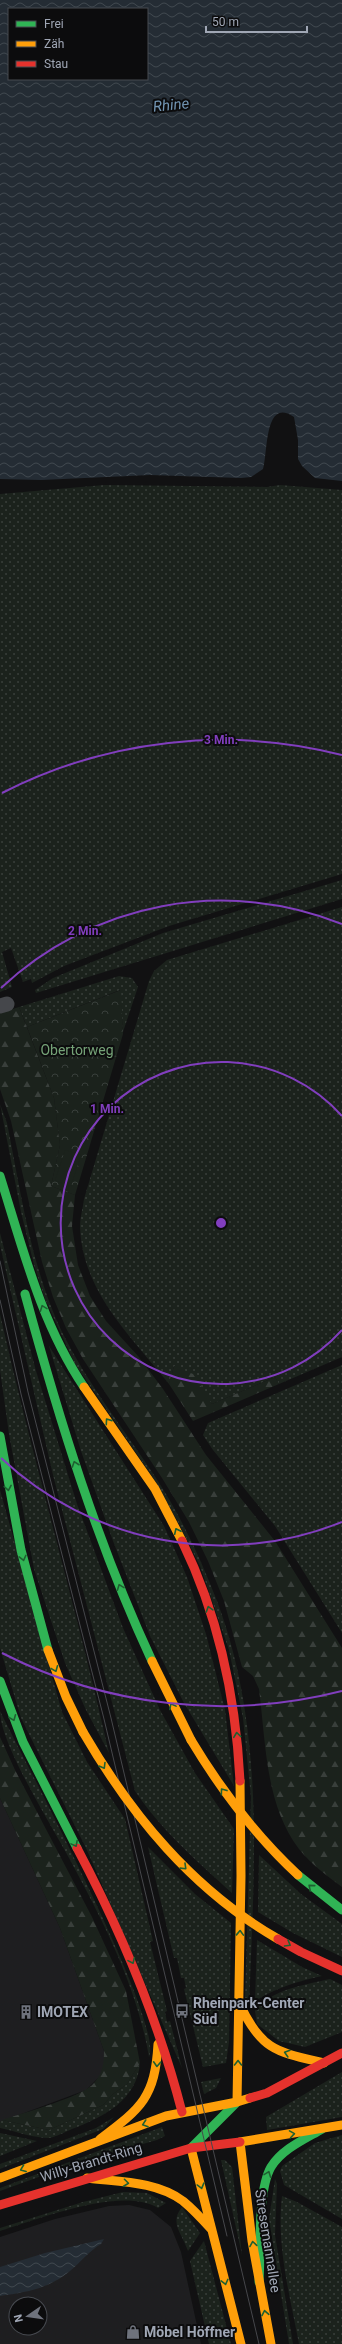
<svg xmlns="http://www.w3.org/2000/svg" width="342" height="2344" font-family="Roboto,sans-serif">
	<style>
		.built { fill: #1e1e20; fill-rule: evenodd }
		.grass { fill: url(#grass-dots) }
		.forest { fill: url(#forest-firs) }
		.park { fill: url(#park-crowns) }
		.pitch { fill: #1b221c }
		.water { fill: url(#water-waves); fill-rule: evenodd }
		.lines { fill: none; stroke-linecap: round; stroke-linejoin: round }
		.street { stroke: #45474b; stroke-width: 15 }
		.fast { stroke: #30b455; stroke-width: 9 }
		.slow { stroke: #ff9f0a; stroke-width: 9 }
		.jam { stroke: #e5322d; stroke-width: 9 }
		.tram { stroke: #46474b; stroke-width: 1 }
		.fast-bridge { stroke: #30b455; stroke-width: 9 }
		.slow-bridge { stroke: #ff9f0a; stroke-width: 9 }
		.jam-bridge { stroke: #e5322d; stroke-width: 9 }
		.oneway { stroke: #1e6031 }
		.ring { fill: none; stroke: #813ebe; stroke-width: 2 }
		.labels { text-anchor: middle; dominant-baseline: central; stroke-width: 4; stroke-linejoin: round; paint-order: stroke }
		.park-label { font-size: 14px; fill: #75a277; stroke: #0c0c0d }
		.poi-label { font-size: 14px; font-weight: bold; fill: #a0a7b5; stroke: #0c0c0d; text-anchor: start }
		.street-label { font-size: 14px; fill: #a0a7b5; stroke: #0c0c0d }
		.water-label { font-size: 15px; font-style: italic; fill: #7396b4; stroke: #0c0c0d }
		.centre { fill: #813ebe; stroke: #0c0c0d; stroke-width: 2 }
		.ring-label { font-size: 12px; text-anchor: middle; font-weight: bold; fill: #813ebe; stroke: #0c0c0d; stroke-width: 4; stroke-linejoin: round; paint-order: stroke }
	</style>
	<defs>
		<pattern id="grass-dots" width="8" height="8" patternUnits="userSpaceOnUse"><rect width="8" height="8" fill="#1b221c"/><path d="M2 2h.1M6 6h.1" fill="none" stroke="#393f3b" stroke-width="1.8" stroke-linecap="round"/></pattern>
		<pattern id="forest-firs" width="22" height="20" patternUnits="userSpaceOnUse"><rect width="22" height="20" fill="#1b221c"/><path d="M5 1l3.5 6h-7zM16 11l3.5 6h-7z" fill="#393f3b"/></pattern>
		<pattern id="park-crowns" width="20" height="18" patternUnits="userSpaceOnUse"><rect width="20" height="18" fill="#1b221c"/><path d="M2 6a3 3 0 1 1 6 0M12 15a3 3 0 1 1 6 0" fill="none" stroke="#393f3b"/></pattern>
		<pattern id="water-waves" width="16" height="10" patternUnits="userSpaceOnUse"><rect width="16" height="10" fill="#242c34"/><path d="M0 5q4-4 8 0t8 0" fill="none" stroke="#40484f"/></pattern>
	</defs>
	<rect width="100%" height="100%" fill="#111112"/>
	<path class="built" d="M0 1798 60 1928 104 2051V2065L100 2076 86 2090 0 2122Z
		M129 2205 150 2210 171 2227 181 2252 201 2344H0V2237L55 2219 109 2206ZM16 2304H40V2328H16Z"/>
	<path class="grass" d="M104 485 267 487 280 485 342 490V874L169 926 64 966 32 983 31 979 23 982 11 948 2 952 12 987 0 992V494Z
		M342 880V899L36 993 35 990 53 978 163 933Z
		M342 907V1357L279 1384 275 1377 212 1404 174 1366 169 1384C131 1336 82 1292 80 1226 80 1217 83 1208 84 1199L149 981 154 971 167 960Z
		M119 976 132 978 138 987 123 1032 120 990 27 1027 19 1007Z
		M0 1104 7 1123C21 1193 31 1267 62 1332 87 1383 123 1428 154 1475 180 1514 200 1557 217 1601 266 1732 254 1871 249 2007L245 1998 251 1797 243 1718 229 1650 200 1566 179 1524 152 1476 75 1364 45 1299 34 1265 21 1212Z
		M0 1233 36 1371 77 1504 123 1628 160 1710 195 1773 234 1829 232 1893C198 1862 161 1830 135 1791L53 1475 0 1245Z
		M0 1314C33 1461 76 1606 109 1753L86 1710 65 1663 34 1569 9 1434 0 1370Z
		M49 1346 164 1526 187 1577 206 1634 225 1710 234 1786 184 1703 150 1636 113 1541 81 1451Z
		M342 1365V1633L275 1526 213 1450 203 1435 208 1423Z
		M0 1490 62 1712 87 1762 125 1819 153 1941 150 1942 167 2011 165 2012 167 2022 170 2021 182 2068 86 1848 21 1718 0 1648Z
		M0 1711C23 1758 165 2023 149 2057 137 1986 103 1921 69 1858 52 1826 0 1744 0 1711Z
		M148 1847 195 1894 231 1923 229 2042 226 2063 203 2067 184 1989 186 1988 184 1978H181L177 1958H174Z
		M259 1855 301 1894 342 1924V1957L293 1933 258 1912Z
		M257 1940 302 1967 322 1976C298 1981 276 1988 255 2001Z
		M330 1979 342 1985V2032L305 2047 279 2041 257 2024 255 2011C272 1989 304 1985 330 1979Z
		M140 2063C137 2100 104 2117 72 2129 65 2132 56 2137 49 2138 33 2138 15 2131 0 2128V2122L2 2120 49 2130 103 2105 113 2094 127 2084Z
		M342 2072V2117L267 2130 266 2117Z
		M221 2078 216 2088 204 2094 201 2082Z
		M114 2117 103 2129 0 2169V2164L96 2128Z
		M162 2127 165 2136 157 2140 86 2160 0 2191V2188Z
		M0 2133 37 2141 0 2156Z
		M342 2135V2219L284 2185 280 2171 282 2166 315 2143Z
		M221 2160H225L232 2167 242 2255Z
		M275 2179 277 2184 275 2235 293 2344H289L269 2219Z
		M123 2192 147 2193 166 2203 158 2208C121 2186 40 2219 0 2231V2228L83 2202Z
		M282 2196 297 2202 342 2227V2344H299C290 2296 276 2245 282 2196Z
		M182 2207 200 2233 188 2251C182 2233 169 2223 182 2207Z
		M204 2241 231 2344H209L190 2261Z"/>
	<path class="forest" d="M19 1007 54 1098 60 1145 51 1186 75 1195 72 1226 78 1265 90 1296 106 1321 138 1356 163 1389 206 1455 275 1541 342 1648V1887C327 1876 311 1864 299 1849 265 1804 266 1743 259 1689L253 1676 242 1667 224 1601 208 1561 189 1522 162 1478 83 1359 66 1328 53 1297 42 1262 11 1121 0 1089V1013Z
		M174 1366 193 1374 212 1404 275 1377 279 1384 193 1421 169 1384Z
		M0 1737 15 1770 92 1917 126 1991 140 2063 127 2084 113 2094 103 2105 49 2130 2 2120C22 2113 83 2097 94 2083 103 2073 104 2063 104 2051L60 1928 0 1798Z"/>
	<path class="park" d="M121 990 123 1034 75 1195 51 1186 60 1145 54 1098 27 1027Z"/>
	<path class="pitch" d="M65 1150 81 1155 71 1186 55 1181Z"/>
	<path class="water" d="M0 0H342V481L315 478 302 466 298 459V440L294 417C264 396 268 453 263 469L251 477 241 478 150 475 41 480 0 479ZM9 9H147V79H9Z
		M104 2239 101 2244C89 2251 81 2262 70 2271 48 2289 27 2292 0 2296V2267L45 2253Z"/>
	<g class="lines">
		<path class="street" d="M0 1006 7 1004"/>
		<path class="fast" d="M0 1176C23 1249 41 1323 84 1387
			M25 1294C59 1419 97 1543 152 1661
			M0 1436 21 1550 48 1650
			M0 1681 23 1742 77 1848
			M191 2148 237 2102
			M259 2282C261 2253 257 2191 271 2167 282 2149 305 2139 322 2129"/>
		<path class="slow" d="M84 1387 155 1489 182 1541
			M48 1650 66 1697 83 1732
			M152 1661 191 1740
			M240 1781 241 1876 237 2102 250 2098
			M240 2005C262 2051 277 2052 324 2063
			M100 2139C141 2108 155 2098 158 2044
			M240 2142 252 2241 271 2344
			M240 2142 342 2125
			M191 2148 241 2344
			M0 2178 166 2116 237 2102
			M87 2178C119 2182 156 2181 183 2201 194 2210 203 2220 212 2230"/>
		<path class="jam" d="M182 1541C218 1615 236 1699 240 1781
			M77 1848C122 1933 158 2019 182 2112
			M250 2098 267 2093 342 2053
			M0 2205 191 2148 240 2142"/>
		<path class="tram" d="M0 1261 28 1392 111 1718 259 2344
			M0 1300 21 1394 104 1719 227 2236"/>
		<path class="fast-bridge" d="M298 1875 342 1910"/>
		<path class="slow-bridge" d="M83 1732C132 1816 193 1890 278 1939
			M191 1740C221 1790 255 1835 298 1875"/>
		<path class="jam-bridge" d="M278 1939 301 1952 342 1971"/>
	</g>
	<defs><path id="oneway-chevron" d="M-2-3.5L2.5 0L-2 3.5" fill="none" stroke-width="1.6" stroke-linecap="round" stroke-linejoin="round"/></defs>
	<g class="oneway">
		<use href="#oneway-chevron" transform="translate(43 1308) rotate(-111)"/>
		<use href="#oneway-chevron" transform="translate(108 1421) rotate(-125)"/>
		<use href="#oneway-chevron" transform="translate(75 1464) rotate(-109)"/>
		<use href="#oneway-chevron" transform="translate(8 1488) rotate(80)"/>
		<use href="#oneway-chevron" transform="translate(177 1531) rotate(-115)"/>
		<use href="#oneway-chevron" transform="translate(23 1558) rotate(76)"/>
		<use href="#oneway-chevron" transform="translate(120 1587) rotate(-111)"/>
		<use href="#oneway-chevron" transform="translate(209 1609) rotate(-107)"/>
		<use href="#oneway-chevron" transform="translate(55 1669) rotate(68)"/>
		<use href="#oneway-chevron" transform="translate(172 1706) rotate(-118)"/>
		<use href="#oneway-chevron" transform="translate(13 1718) rotate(68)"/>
		<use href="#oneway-chevron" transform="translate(237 1735) rotate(-97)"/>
		<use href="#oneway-chevron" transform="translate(103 1766) rotate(59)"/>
		<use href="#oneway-chevron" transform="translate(223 1791) rotate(-126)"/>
		<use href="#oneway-chevron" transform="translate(75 1844) rotate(62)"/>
		<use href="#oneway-chevron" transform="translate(184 1867) rotate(44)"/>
		<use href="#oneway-chevron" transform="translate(311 1887) rotate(-140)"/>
		<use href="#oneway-chevron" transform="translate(240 1933) rotate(-88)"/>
		<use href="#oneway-chevron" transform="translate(288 1944) rotate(30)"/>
		<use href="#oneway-chevron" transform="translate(132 1961) rotate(66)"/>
		<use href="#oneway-chevron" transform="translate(287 2053) rotate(-163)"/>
		<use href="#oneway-chevron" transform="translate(238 2063) rotate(-90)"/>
		<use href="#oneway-chevron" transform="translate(157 2064) rotate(93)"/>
		<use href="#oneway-chevron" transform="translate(145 2124) rotate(161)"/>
		<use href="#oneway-chevron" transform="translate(292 2134) rotate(-9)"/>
		<use href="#oneway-chevron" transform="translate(23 2169) rotate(159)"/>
		<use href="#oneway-chevron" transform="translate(268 2174) rotate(-69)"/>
		<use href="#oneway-chevron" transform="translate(126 2183) rotate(7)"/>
		<use href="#oneway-chevron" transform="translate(201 2186) rotate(75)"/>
		<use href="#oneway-chevron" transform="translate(253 2244) rotate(-99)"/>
		<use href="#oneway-chevron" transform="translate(225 2282) rotate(76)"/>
		<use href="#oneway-chevron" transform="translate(265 2313) rotate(-101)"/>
	</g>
	<g class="ring">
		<path d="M342 1330A161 161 0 1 1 342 1116"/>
		<path d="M342 1522A322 322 0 0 1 1 1458M1 988A322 322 0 0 1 342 924"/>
		<path d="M342 1691A483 483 0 0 1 2 1653M2 793A483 483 0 0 1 342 755"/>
	</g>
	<defs>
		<symbol id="bus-bare" viewBox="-9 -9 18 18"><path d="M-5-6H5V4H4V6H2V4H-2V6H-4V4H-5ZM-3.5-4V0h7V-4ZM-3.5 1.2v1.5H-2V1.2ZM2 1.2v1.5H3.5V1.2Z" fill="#6e727c" stroke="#0c0c0d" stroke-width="2.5" paint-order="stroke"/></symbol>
		<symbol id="building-bare" viewBox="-9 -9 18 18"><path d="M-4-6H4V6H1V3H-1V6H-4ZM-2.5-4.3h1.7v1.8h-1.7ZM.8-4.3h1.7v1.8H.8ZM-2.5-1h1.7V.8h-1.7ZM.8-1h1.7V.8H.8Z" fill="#6e727c" stroke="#0c0c0d" stroke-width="2.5" paint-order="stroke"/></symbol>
		<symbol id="shop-bare" viewBox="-9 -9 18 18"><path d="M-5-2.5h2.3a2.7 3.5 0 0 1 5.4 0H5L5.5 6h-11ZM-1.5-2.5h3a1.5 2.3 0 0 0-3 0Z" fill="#6e727c" stroke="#0c0c0d" stroke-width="2.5" paint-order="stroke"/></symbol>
	</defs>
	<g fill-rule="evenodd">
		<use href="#bus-bare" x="172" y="2001" width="20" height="20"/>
		<use href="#building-bare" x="16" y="2002" width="20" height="20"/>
		<use href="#shop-bare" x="123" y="2322" width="20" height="20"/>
	</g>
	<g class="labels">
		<g class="park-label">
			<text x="77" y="1050">Obertorweg</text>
		</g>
		<g class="poi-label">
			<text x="193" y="2003">Rheinpark-Center<tspan x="193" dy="16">Süd</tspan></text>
			<text x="37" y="2012">IMOTEX</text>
			<text x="144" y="2332">Möbel Höffner</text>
		</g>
		<g class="street-label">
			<text transform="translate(91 2162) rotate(-17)">Willy-Brandt-Ring</text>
			<text transform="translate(268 2241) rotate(81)">Stresemannallee</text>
		</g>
		<g class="water-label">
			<text transform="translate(171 105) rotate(-6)">Rhine</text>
		</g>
	</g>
	<circle cx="221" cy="1223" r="6" class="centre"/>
	<g class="ring-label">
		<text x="221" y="744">3 Min.</text>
		<text x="85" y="935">2 Min.</text>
		<text x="107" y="1113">1 Min.</text>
	</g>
	<rect x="8" y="8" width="140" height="72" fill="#0c0c0d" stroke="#474a50"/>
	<rect x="16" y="21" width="20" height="6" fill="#30b455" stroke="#474a50"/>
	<text x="44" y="28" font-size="12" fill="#a0a7b5">Frei</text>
	<rect x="16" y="41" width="20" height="6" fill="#ff9f0a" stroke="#474a50"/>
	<text x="44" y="48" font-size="12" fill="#a0a7b5">Zäh</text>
	<rect x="16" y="61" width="20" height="6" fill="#e5322d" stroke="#474a50"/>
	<text x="44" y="68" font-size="12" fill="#a0a7b5">Stau</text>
	<g transform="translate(28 2316) rotate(257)"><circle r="19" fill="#0c0c0d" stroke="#474a50"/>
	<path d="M0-3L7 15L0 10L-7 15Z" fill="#6e727c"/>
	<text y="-6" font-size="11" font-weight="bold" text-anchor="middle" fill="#a0a7b5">N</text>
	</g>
	<path d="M206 26v6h101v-6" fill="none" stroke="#a0a7b5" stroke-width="2"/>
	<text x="212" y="26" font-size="12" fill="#a0a7b5" stroke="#0c0c0d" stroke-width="3" paint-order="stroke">50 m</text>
</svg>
